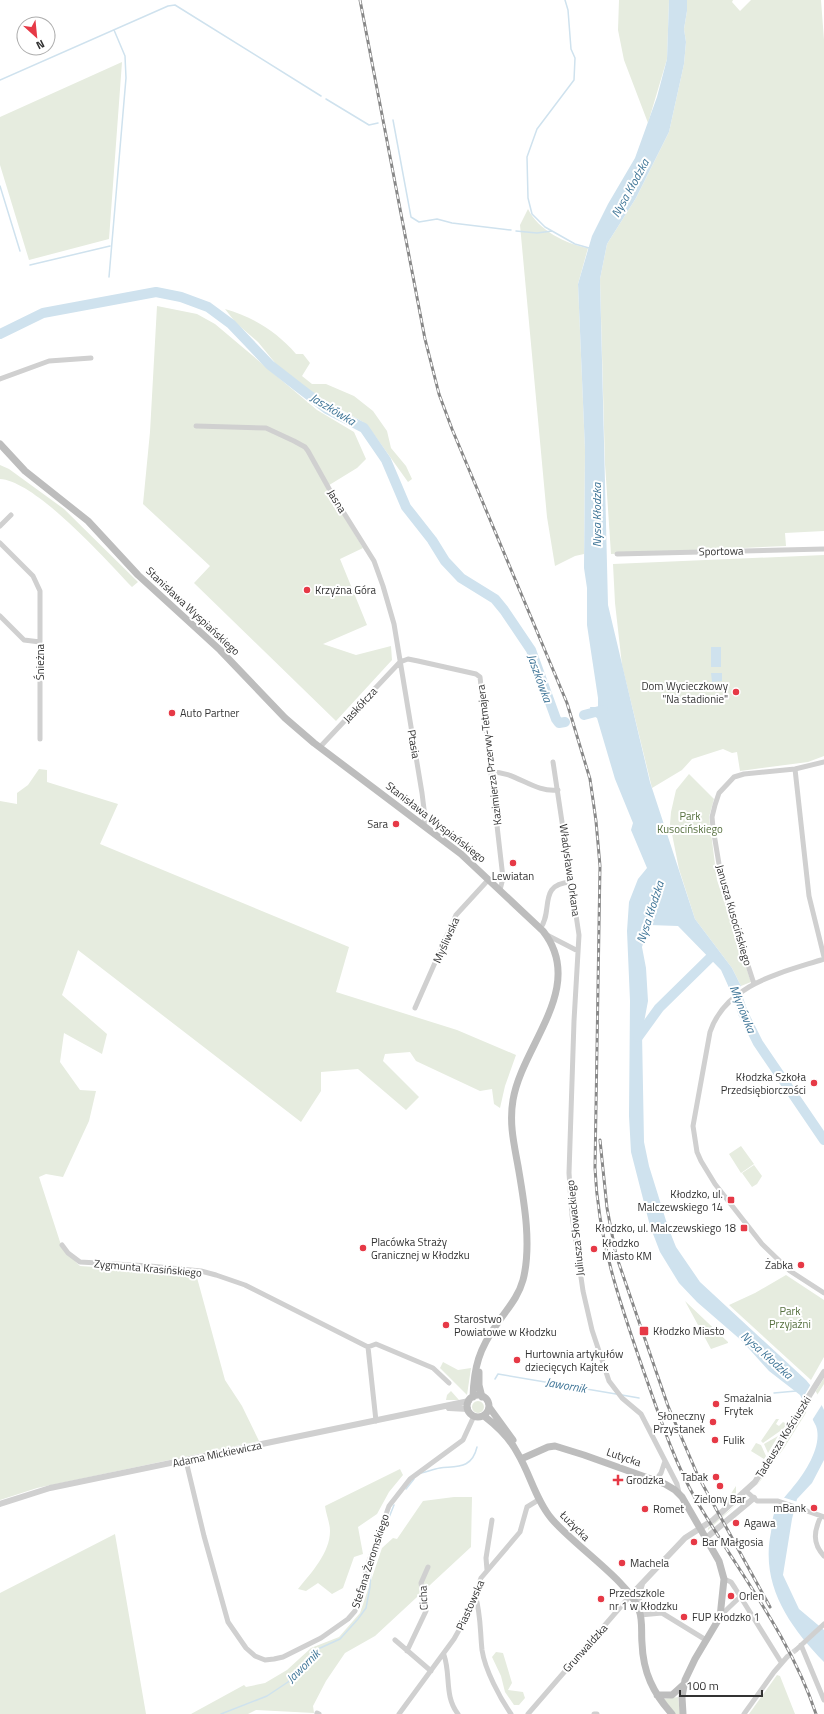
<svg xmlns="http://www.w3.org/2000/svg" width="824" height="1714" font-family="'Titillium Web',sans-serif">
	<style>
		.green { fill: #e6ecdf }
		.water { fill: #cfe2ee }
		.pier { fill: #fff }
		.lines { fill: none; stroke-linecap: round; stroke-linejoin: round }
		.stream { stroke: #cfe2ee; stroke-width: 1.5 }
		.river { stroke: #cfe2ee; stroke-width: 10 }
		.minor-tunnel { stroke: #d6d6d6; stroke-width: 5; stroke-dasharray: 5 2.5; stroke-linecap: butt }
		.minor { stroke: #d0d0d0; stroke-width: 5 }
		.tertiary { stroke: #d0d0d0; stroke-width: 6 }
		.secondary { stroke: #bdbdbd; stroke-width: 7 }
		.rail-casing { stroke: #888; stroke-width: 3 }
		.rail { stroke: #fff; stroke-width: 1.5; stroke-dasharray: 4.5; stroke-linecap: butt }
		.poi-dot { fill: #e63946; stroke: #fff; stroke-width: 1.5 }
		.labels { text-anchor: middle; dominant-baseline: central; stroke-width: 4; stroke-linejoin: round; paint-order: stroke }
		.street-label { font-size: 11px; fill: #333; stroke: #fff }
		.poi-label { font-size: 11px; fill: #333; stroke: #fff; text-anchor: start }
		.park-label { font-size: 11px; fill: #56703f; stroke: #fff }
		.water-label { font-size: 12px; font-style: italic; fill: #3f7597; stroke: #fff }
	</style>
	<rect width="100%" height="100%" fill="#fff"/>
	<path class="green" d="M619 0H669L667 59 648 123 624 60 618 30Z
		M687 0H733L732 2 740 11 751 0H821L824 40V531L785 533 786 546 611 554 605 464 600 279 607 244 636 198 669 132 684 64 686 42 684 29 687 11Z
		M122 62 109 239 29 260 0 165V117Z
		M528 209C538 230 566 244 588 248L578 284 585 450 584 554 575 556 555 566 547 517 520 225Z
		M157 306 197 314 215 324 317 410 354 432 366 459 357 468 326 487 363 548 340 559 367 625 323 644 356 655 391 646 392 660 336 721 194 583 210 566 143 504 150 432Z
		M225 309C253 317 277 332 296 354H303L310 363 302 376 312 384H326L354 396 373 411 387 431 391 448 406 466 412 479 408 482 373 433 363 422 307 390 276 364 258 342 236 323Z
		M0 465 9 469 64 509 138 582 132 587C106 560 36 481 0 479Z
		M824 555V756L808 762 740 771 737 752 732 753 723 749 692 759 682 770 652 788 622 665 615 603 613 564Z
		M39 769 47 770V782L118 804 100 844 349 947 336 992 457 1030 516 1055 505 1086 500 1108 494 1104 492 1089 480 1091 416 1061 410 1052 385 1054 383 1061 419 1097 406 1110 358 1069 321 1072V1091L301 1122 78 950 62 995 107 1034 102 1054 64 1033 60 1062 80 1090 96 1091 89 1121 63 1177 46 1174 39 1177 62 1248 80 1266 196 1274 225 1380 242 1406 259 1441 37 1488 0 1500V801L17 804V793L28 785Z
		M689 774 714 799 709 817 717 880 751 982 741 986 732 968 695 919 679 869 670 824 671 812 676 790Z
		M741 1146 754 1164 741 1173 729 1154Z
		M754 1165 762 1176 757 1184 752 1187 742 1173Z
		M786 1275 824 1300V1357L811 1380 729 1305 755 1293Z
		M685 1301 728 1342V1343L711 1349Z
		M443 1362 458 1370 471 1368 467 1395 440 1368Z
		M824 1378V1384L784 1448 756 1487Z
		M451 1391 459 1400H446L447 1395Z
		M472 1407a6 6 0 1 1 12 0a6 6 0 1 1-12 0Z
		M776 1419H779L776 1424 779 1426 783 1422 787 1424 783 1429 763 1443 761 1441Z
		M778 1436 768 1453 764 1444Z
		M756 1443 761 1445 766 1456 764 1459 751 1451Z
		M400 1469 403 1475 389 1492 377 1514 358 1527 363 1554 354 1557 343 1588 332 1594 318 1583 306 1591 298 1589C311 1573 330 1553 330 1531 330 1523 326 1514 325 1506Z
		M736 1486V1497L725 1506 724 1504Z
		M454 1497H472L471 1547 375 1636 345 1653 326 1681 313 1706 314 1713 256 1710 248 1714H191L244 1685 246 1687 265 1683 287 1670 311 1648 339 1637 360 1613 382 1548 393 1538 397 1539 423 1501Z
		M744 1498 708 1530V1528Z
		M115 1534 146 1714H0V1593Z
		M496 1652 503 1653 512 1683 508 1690 523 1692 525 1698 519 1705H514L505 1692 501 1676 492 1657Z
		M777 1675 780 1676 795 1714H749Z
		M678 1697 680 1714H675L664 1699Z"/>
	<path class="water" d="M669 0H687V11L684 29 686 42 684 64 669 132 636 198 607 244 600 279 608 605 650 782 695 919 732 968 741 986 731 992 721 970 678 926 649 925 642 947 646 968 648 1001 642 1033 644 1142 649 1166 668 1227 676 1247 700 1282 806 1380 815 1391 824 1410V1460L812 1483 797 1499 792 1519 783 1575 799 1609 824 1630V1662C789 1626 760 1585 771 1532 772 1526 772 1518 775 1511 779 1502 787 1495 793 1487 805 1473 823 1445 816 1426L800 1395 769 1371 742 1341 697 1302 679 1283 660 1252 650 1226 631 1152 629 1116 630 1001 627 931 629 902 638 879 647 868 631 830 633 823 615 779 597 718 592 715 590 707H598V698L587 625V588L584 568 585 450 578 284 592 236 608 204 635 158 657 97 667 59Z
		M711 647H721V667H711Z
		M711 673H722V681L712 682Z"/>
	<path class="pier" d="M811 1384 823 1403 811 1422 801 1401Z
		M782 1497 798 1502 796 1510 777 1505Z"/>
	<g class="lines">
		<path class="stream" d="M565 0 568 10 571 49 575 58 574 80 537 129 527 157 528 198 532 214 545 227 575 244 589 248
			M0 80 168 6 175 5 321 96
			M326 99 369 125 378 123
			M393 120 411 217 419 222 437 219 452 223 511 230
			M0 186 20 251
			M516 231 537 233 552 231
			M30 265 110 246
			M109 277 126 78 125 56 114 30
			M495 1379 498 1374 616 1394
			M774 1393 796 1391
			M622 1395 639 1398
			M421 1473C427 1472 433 1469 440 1468 457 1466 472 1469 477 1447
			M406 1489 414 1479
			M386 1525 394 1505
			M221 1714 267 1696 288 1682 318 1649 340 1639 358 1619 366 1608 370 1587 371 1569 385 1529"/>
		<path class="river" d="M0 334 43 313 156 292 181 297 208 307 231 324 270 365 297 386 327 409 364 428 386 460 406 507 432 540 445 561 461 578 495 599 504 610 531 650 556 719 559 723 565 722
			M584 715 603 710
			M731 978 743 1013 758 1043 824 1140
			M638 1037 659 1008 714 954"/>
		<path class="minor-tunnel" d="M787 1657 797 1649"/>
		<path class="minor" d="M0 379 49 361 91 358
			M196 426 266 428 294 441 305 447 308 451 332 494 374 561 383 586 394 624 422 793 425 817 424 825
			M0 526 11 515
			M0 543 33 576 40 591V739
			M617 554 824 549
			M0 616 24 640 40 642
			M320 747 400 662 408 659 418 661 476 674 480 677 503 878 500 890
			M553 762 579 935 574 1021 569 1173 572 1215 583 1291 592 1330 609 1381 622 1398 641 1414 677 1484 679 1493
			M795 769 809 896 824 957
			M490 772C516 771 533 793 558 790
			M540 929C554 911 537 884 571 882
			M545 934 578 951
			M824 959C781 973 726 984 710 1032L693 1126 697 1152 701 1161 715 1184 762 1244 790 1271 824 1293
			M754 984 723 888 713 828 712 817 715 805 719 793 734 777 744 774 795 769 824 762
			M415 1008 456 915 489 879
			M62 1245 68 1253 80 1262 150 1266 201 1271 216 1275 245 1285 368 1347
			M376 1421 368 1347 376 1344 433 1368 449 1383
			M186 1461 204 1536 228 1622 246 1648 255 1656 265 1660 274 1659 283 1657 321 1638 348 1619 355 1611 369 1561 389 1506 410 1479 463 1440 474 1416
			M656 1480 661 1473 665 1461
			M746 1491 757 1501H778L824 1517
			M821 1516C814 1531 812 1543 824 1556
			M487 1570 486 1558 492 1520
			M724 1579 731 1582 735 1588 781 1662
			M475 1595C481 1613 480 1632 482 1650 485 1670 500 1698 511 1714
			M640 1615 662 1613 706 1640
			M720 1616 741 1596
			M395 1640 431 1671
			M801 1645 824 1700
			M797 1649 824 1624
			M407 1651 426 1611 421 1583 428 1567
			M444 1655C451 1675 444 1696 458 1714
			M317 1713 319 1714
			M399 1714 454 1639 468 1614 481 1578 520 1532 527 1507 540 1499
			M528 1714 630 1596
			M594 1714H597
			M744 1714 774 1672 787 1657"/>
		<path class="tertiary" d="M449 1408 468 1409
			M0 1504 50 1488 469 1401
			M706 1538 754 1498
			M630 1596 685 1538 713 1520 755 1482 824 1372
			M639 1609V1594L642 1584"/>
		<path class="secondary" d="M0 444 25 471 88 521 138 575 220 650 285 718 314 743 461 854 543 931C587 987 522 1045 513 1100 509 1123 514 1144 518 1166 524 1201 532 1245 523 1280 518 1298 507 1309 497 1324 479 1349 474 1367 473 1397
			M479 1372V1385L482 1397
			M467 1406a11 11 0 1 1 22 0a11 11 0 1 1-22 0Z
			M489 1407 513 1440
			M484 1416C497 1426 510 1438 518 1454 530 1474 536 1500 551 1518 572 1544 630 1582 639 1610 643 1620 641 1633 642 1643 643 1672 653 1693 672 1714
			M521 1459 548 1447 555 1446 584 1455 665 1484 675 1490 682 1497 719 1561 724 1579 720 1617 695 1659 685 1680 682 1697 683 1714
			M657 1695H672L683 1685"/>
		<defs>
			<path id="rail" d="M360 0 425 339 439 394 452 429 567 703 590 779 596 821 600 866 595 1168C598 1242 621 1306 645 1375 660 1417 673 1459 695 1498 736 1569 790 1635 816 1714
				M600 1140 607 1208 616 1255 668 1406 698 1476 770 1607"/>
		</defs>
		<use href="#rail" class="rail-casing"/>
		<use href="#rail" class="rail"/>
	</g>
	<g class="poi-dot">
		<circle cx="307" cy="590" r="4"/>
		<circle cx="736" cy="692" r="4"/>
		<circle cx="172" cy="713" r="4"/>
		<circle cx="396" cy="824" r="4"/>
		<circle cx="513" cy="863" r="4"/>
		<circle cx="814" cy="1083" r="4"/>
		<rect x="727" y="1196" width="8" height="8" rx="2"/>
		<rect x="740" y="1224" width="8" height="8" rx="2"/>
		<circle cx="363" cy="1248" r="4"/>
		<circle cx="594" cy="1249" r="4"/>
		<circle cx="801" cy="1265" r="4"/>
		<circle cx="446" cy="1325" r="4"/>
		<rect x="639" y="1326" width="10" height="10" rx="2"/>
		<circle cx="517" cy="1360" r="4"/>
		<circle cx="716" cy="1404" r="4"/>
		<circle cx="713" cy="1422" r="4"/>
		<circle cx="715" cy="1440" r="4"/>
		<circle cx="716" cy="1477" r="4"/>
		<path d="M616 1474h4v4h4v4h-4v4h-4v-4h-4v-4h4z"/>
		<circle cx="720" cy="1486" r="4"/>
		<circle cx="814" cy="1508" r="4"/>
		<circle cx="645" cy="1509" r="4"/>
		<circle cx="736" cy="1523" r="4"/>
		<circle cx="694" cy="1542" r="4"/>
		<circle cx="622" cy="1563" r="4"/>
		<circle cx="731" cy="1596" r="4"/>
		<circle cx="601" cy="1599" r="4"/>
		<circle cx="684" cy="1617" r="4"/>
	</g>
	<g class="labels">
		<g class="street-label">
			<text transform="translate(337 501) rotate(58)">Jasna</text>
			<text transform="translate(721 551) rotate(-1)">Sportowa</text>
			<text transform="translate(193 611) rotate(43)">Stanisława Wyspiańskiego</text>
			<text transform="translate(40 662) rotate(-90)">Śnieżna</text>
			<text transform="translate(360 705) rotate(-47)">Jaskółcza</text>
			<text transform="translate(414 744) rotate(80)">Ptasia</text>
			<text transform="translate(489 755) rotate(-97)">Kazimierza Przerwy-Tetmajera</text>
			<text transform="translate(436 822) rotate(38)">Stanisława Wyspiańskiego</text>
			<text transform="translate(570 870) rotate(82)">Władysława Orkana</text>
			<text transform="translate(734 915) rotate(74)">Janusza Kusocińskiego</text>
			<text transform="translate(446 940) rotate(-66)">Myśliwska</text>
			<text transform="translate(575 1228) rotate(-96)">Juliusza Słowackiego</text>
			<text transform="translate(148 1268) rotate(5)">Zygmunta Krasińskiego</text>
			<text transform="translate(783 1437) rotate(-58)">Tadeusza Kościuszki</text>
			<text transform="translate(217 1454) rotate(-12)">Adama Mickiewicza</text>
			<text transform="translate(624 1457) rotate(19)">Lutycka</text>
			<text transform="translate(575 1526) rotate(45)">Łużycka</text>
			<text transform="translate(370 1561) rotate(-72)">Stefana Żeromskiego</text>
			<text transform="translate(423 1598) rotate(-93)">Cicha</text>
			<text transform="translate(470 1605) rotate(-66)">Piastowska</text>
			<text transform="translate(585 1648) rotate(-48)">Grunwaldzka</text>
		</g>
		<g class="poi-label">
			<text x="315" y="590">Krzyżna Góra</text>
			<text x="728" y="686" text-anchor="end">Dom Wycieczkowy<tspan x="728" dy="13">"Na stadionie"</tspan></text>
			<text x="180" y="713">Auto Partner</text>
			<text x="388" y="824" text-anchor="end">Sara</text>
			<text x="513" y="876" text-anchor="middle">Lewiatan</text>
			<text x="806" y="1077" text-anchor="end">Kłodzka Szkoła<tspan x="806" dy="13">Przedsiębiorczości</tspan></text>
			<text x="723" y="1194" text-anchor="end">Kłodzko, ul.<tspan x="723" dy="13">Malczewskiego 14</tspan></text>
			<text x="736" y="1228" text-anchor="end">Kłodzko, ul. Malczewskiego 18</text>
			<text x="371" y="1242">Placówka Straży<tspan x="371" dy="13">Granicznej w Kłodzku</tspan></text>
			<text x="602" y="1243">Kłodzko<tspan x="602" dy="13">Miasto KM</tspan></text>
			<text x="793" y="1265" text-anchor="end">Żabka</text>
			<text x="454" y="1319">Starostwo<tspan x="454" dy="13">Powiatowe w Kłodzku</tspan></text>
			<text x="653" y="1331">Kłodzko Miasto</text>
			<text x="525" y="1354">Hurtownia artykułów<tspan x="525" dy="13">dziecięcych Kajtek</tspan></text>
			<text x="724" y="1398">Smażalnia<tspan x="724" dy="13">Frytek</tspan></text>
			<text x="705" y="1416" text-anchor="end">Słoneczny<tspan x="705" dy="13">Przystanek</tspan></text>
			<text x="723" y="1440">Fulik</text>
			<text x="708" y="1477" text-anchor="end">Tabak</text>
			<text x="626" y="1480">Grodzka</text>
			<text x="720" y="1499" text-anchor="middle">Zielony Bar</text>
			<text x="806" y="1508" text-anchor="end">mBank</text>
			<text x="653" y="1509">Romet</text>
			<text x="744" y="1523">Agawa</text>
			<text x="702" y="1542">Bar Małgosia</text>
			<text x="630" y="1563">Machela</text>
			<text x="609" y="1593">Przedszkole<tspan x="609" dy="13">nr 1 w Kłodzku</tspan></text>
			<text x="739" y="1596">Orlen</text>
			<text x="692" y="1617">FUP Kłodzko 1</text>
		</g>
		<g class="park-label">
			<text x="690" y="816">Park<tspan x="690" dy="13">Kusocińskiego</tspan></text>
			<text x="790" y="1311">Park<tspan x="790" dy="13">Przyjaźni</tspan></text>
		</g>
		<g class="water-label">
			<text transform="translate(630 188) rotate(-61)">Nysa Kłodzka</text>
			<text transform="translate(333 409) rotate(31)">Jaszkówka</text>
			<text transform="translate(596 515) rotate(-90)">Nysa Kłodzka</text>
			<text transform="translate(540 678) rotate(70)">Jaszkówka</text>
			<text transform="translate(650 912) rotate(-72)">Nysa Kłodzka</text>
			<text transform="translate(743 1009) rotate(68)">Młynówka</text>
			<text transform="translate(767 1355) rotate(42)">Nysa Kłodzka</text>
			<text transform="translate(566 1385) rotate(10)">Jawornik</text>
			<text transform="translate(303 1666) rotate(-45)">Jawornik</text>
		</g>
	</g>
	<g transform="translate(36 36) rotate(153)"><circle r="19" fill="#ffffff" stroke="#adadad"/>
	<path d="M0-3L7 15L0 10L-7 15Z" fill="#e63946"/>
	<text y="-6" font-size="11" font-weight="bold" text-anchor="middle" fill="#333333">N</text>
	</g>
	<path d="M680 1690v6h82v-6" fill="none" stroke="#333333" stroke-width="2"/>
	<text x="686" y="1690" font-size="12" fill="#333333" stroke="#ffffff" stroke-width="3" paint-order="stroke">100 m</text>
</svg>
